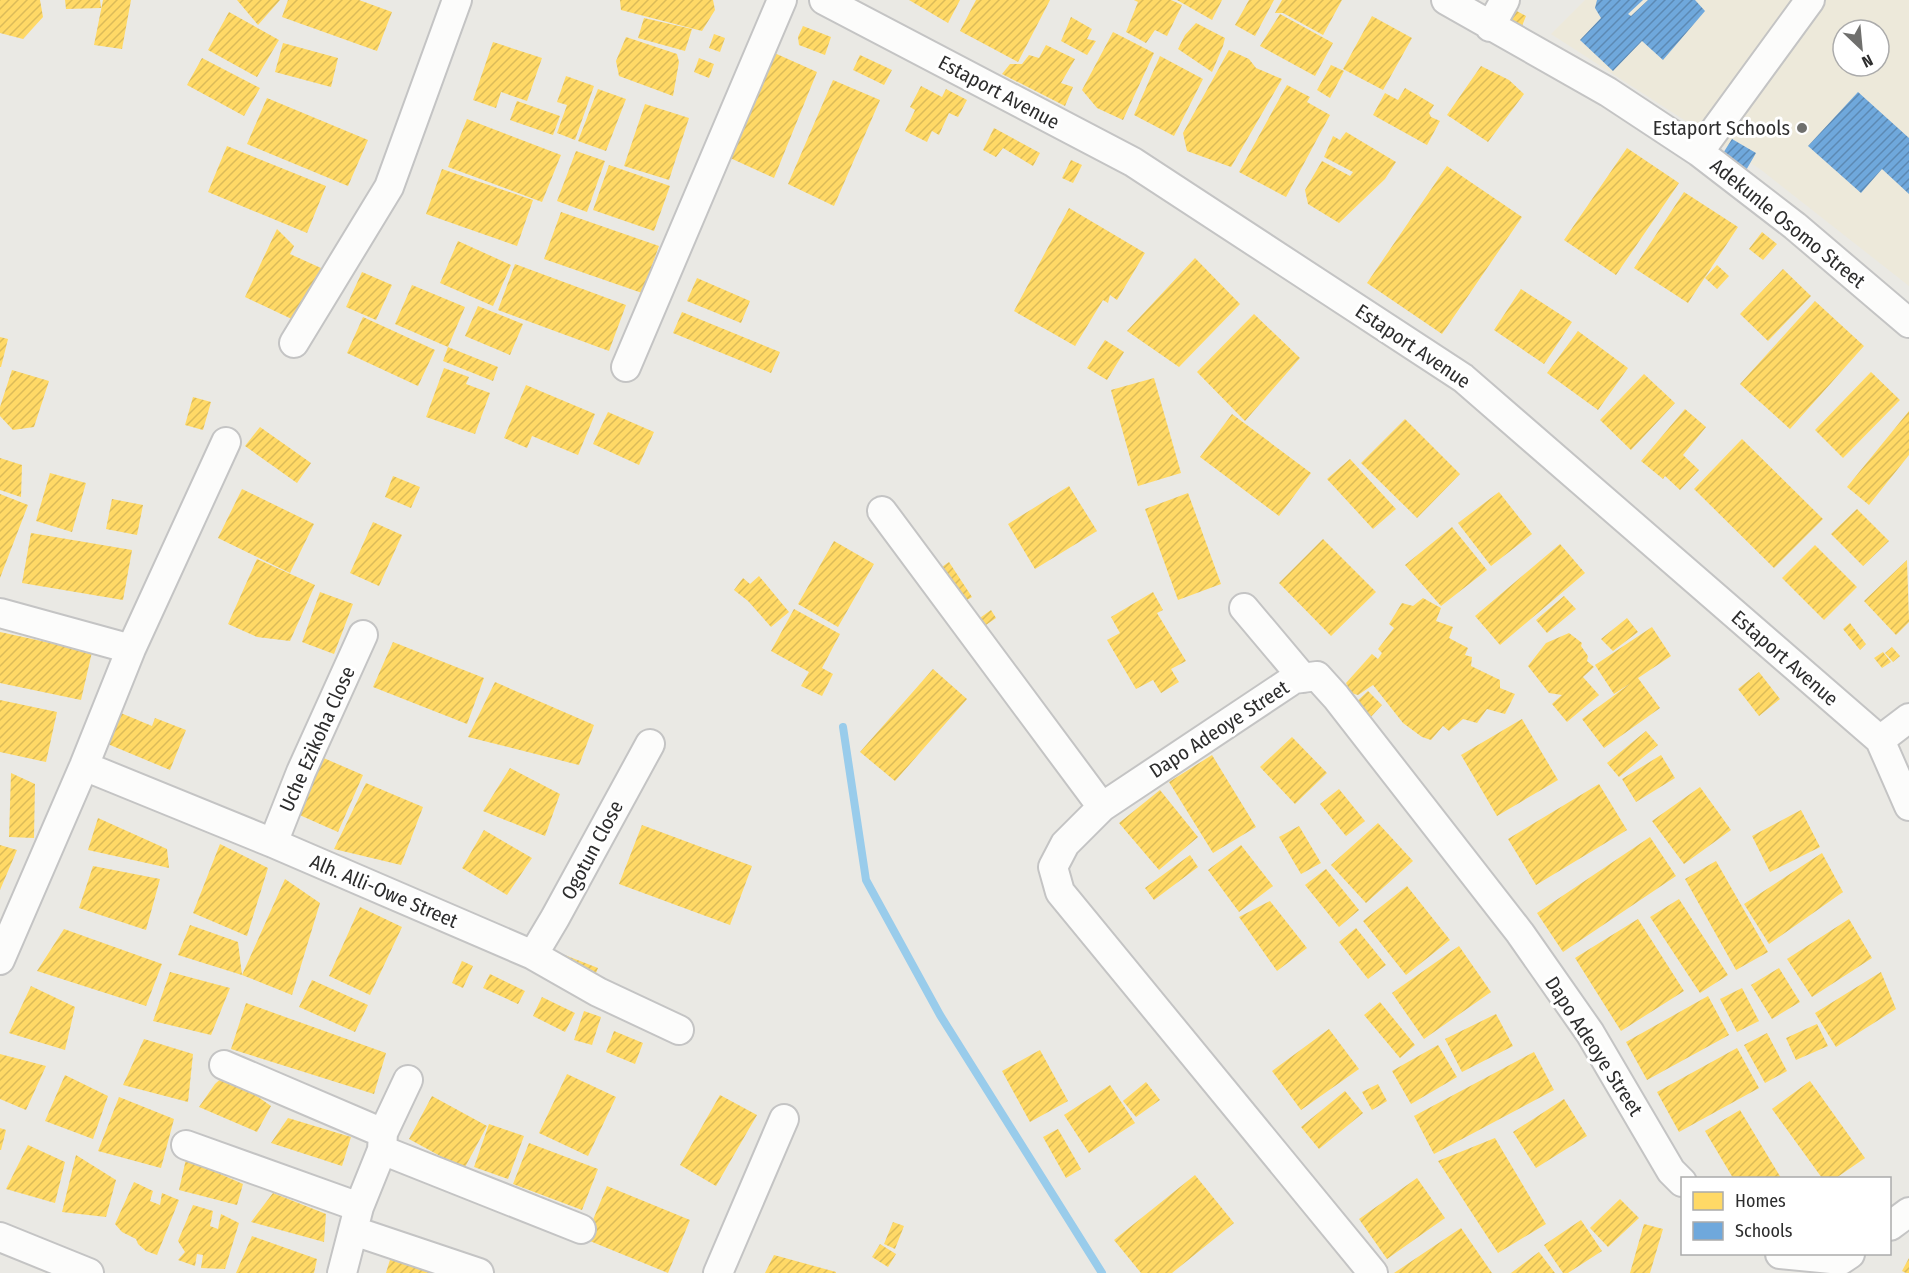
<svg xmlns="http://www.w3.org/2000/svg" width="1909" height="1273" font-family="'Fira Sans Condensed',sans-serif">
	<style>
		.education { fill: #ede9da; fill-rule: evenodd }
		.homes { fill: url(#homes-hatch) }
		.schools { fill: url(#schools-hatch) }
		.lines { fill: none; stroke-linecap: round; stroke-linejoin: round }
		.stream { stroke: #99cceb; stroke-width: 8 }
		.minor-casing { stroke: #c4c4c4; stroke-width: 32 }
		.minor { stroke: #fcfcfb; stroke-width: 28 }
		.poi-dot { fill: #6f6f6d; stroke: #fff; stroke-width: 2 }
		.labels { text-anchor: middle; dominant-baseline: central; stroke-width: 6; stroke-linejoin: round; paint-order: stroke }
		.street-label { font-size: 20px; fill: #2d2d2d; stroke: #fff }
		.poi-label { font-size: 20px; fill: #2d2d2d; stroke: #fff; text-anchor: end }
	</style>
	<defs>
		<pattern id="homes-hatch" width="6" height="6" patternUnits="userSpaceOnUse" patternTransform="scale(1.5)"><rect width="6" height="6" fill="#ffd966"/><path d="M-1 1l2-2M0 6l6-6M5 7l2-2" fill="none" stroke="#dbbb59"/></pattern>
		<pattern id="schools-hatch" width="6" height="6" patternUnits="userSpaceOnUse" patternTransform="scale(1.5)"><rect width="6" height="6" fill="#6fa8dc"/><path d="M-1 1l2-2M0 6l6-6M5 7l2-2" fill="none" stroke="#5c89b3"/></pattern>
	</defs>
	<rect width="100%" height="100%" fill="#eae9e4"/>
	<path class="education" d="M1585 0H1909V286L1760 169 1551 34ZM1843 30H1879V66H1843Z"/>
	<path class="homes" d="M0 0H40L43 17 23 39 0 33Z
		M65 0H100L101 8 66 9Z
		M103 0H131L122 49 94 45Z
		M237 0H280L258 25Z
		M288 0H359L392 12 377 51 282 17Z
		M620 0H713L715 10 702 31 621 10Z
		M909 0H960L948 23Z
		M976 0H1050L1018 62 960 31Z
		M1134 0H1171L1182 5 1167 36 1155 30 1146 43 1126 32 1138 2Z
		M1177 0H1222L1212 20Z
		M1249 0H1274L1255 36 1235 25Z
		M1282 0H1342L1323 35 1283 13H1275Z
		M1513 9 1526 16 1522 26 1523 31 1505 23Z
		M229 12 279 40 257 77 208 50Z
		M1280 14 1333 43 1315 76 1260 46Z
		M1372 16 1412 38 1383 90 1343 69Z
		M1071 17 1092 29 1087 39 1096 41 1087 55 1061 41Z
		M644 18 692 29 685 51 638 38Z
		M1196 23 1225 38 1223 46 1212 72 1178 49 1185 35Z
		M803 26 831 37 825 55 799 45 798 37Z
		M1113 32 1154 53 1123 120 1097 108 1082 90Z
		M714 34 725 38 720 52 709 48Z
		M626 37 677 54 679 62 673 96 619 76 616 61Z
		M493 42 542 58 527 101 501 92 496 108 473 100Z
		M283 43 338 58 331 87 275 72Z
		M1046 45 1075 59 1061 83 1073 87 1065 106 1002 74 1010 64H1022L1029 55 1039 58Z
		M1229 50 1249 59 1256 68 1282 79 1231 167 1187 151 1183 133Z
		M770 51 817 72 774 178 728 157Z
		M860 55 892 70 884 85 853 70Z
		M1160 56 1203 79 1174 136 1134 115Z
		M202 58 260 88 244 116 187 85Z
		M699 58 714 64 709 78 694 72Z
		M1331 65 1344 71 1330 98 1317 90Z
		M1481 66 1509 80 1524 94 1488 142 1447 115Z
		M566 76 594 86 575 140 557 133 567 105 557 102Z
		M833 80 880 100 834 206 788 184Z
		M1287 85 1310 97 1307 102 1330 115 1286 197 1239 172Z
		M921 86 942 97 946 89 967 100 958 117 949 113 939 135 932 131 927 142 905 131 915 110 910 107Z
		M1405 88 1434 105 1429 113 1431 117 1440 121 1427 145 1373 115 1385 93 1398 100Z
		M598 89 626 99 606 151 578 141Z
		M267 98 368 140 348 186 247 144Z
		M517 101 560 116 553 135 510 120Z
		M645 104 689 118 669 180 624 166Z
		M467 119 561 155 542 202 448 167Z
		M994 128 1040 153 1033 166 1003 148 996 157 983 150Z
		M1346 132 1396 162 1385 179 1339 223 1308 204 1305 190 1322 161 1350 176 1353 172 1324 157 1333 136 1340 140Z
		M227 146 326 186 307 233 208 192Z
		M1627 148 1679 183 1616 275 1564 240Z
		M576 151 605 161 587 212 557 201Z
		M1071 160 1082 165 1073 183 1062 178Z
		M609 165 670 186 654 231 593 210Z
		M1447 166 1522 217 1442 334 1367 283Z
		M442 169 533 200 517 246 426 214Z
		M1684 192 1738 227 1688 303 1634 268Z
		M1069 208 1145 253 1117 300 1110 295 1108 303 1103 300 1075 346 1014 311Z
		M561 212 659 246 642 293 544 259Z
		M277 229 294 246 290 254 321 268 296 321 245 297Z
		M1762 232 1777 244 1763 260 1749 249Z
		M458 241 511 265 493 306 440 283Z
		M1195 258 1240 304 1179 367 1127 331Z
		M515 264 626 305 609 351 498 310Z
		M1717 265 1729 276 1717 289 1705 278Z
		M1783 269 1811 296 1768 341 1740 314Z
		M362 272 392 285 376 320 346 307Z
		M697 278 750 301 741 323 687 301Z
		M412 285 465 307 448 347 395 324Z
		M1521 289 1572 322 1544 364 1494 330Z
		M1815 301 1864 346 1790 429 1740 384Z
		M478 306 523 324 510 355 465 336Z
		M682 312 780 352 771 373 673 333Z
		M1254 314 1300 358 1245 421 1197 372Z
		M363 317 435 350 418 386 347 353Z
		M1578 331 1628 368 1598 410 1547 373Z
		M0 337 8 339 1 367H0Z
		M1105 340 1124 352 1107 380 1087 368Z
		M448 347 498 367 493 381 443 361Z
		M444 368 469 377 466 384 490 393 475 434 426 417Z
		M12 370 49 381 34 427 13 430 0 416V407Z
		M1871 372 1900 400 1843 458 1815 430Z
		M1644 374 1675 403 1631 450 1600 420Z
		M1154 378 1181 473 1138 486 1111 390Z
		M526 385 595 414 578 455 532 436 527 448 504 438Z
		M193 397 211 402 203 430 185 425Z
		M1685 409 1706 427 1683 455 1699 470 1680 490 1665 476 1663 479 1641 461Z
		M1909 411V455L1869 505 1847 487Z
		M608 412 654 432 639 465 593 444Z
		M1232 414 1311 473 1279 516 1200 457Z
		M1405 419 1460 474 1417 518 1361 463Z
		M260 427 311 463 297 483 245 446Z
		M1742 439 1823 519 1774 568 1694 489Z
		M0 458 22 465 21 497 0 490Z
		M1350 459 1396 509 1373 529 1327 479Z
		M50 473 86 483 72 532 36 521Z
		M393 476 420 487 411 508 385 497Z
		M1069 486 1097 531 1035 569 1008 524Z
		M242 489 314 524 290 573 218 538Z
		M1499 492 1532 534 1491 566 1458 523Z
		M1188 493 1221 584 1178 600 1145 509Z
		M0 494 28 505 0 578Z
		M112 499 143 505 137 535 106 529Z
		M1857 509 1889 541 1863 566 1831 534Z
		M373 522 402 535 379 586 350 573Z
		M1452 527 1487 570 1441 606 1405 565Z
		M31 533 132 550 123 600 22 583Z
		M1323 539 1376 592 1331 636 1279 583Z
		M834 541 874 564 838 627 798 604Z
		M1560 544 1585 573 1500 645 1475 616Z
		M1815 545 1857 587 1824 620 1782 578Z
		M257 559 315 585 290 641 257 637 228 624Z
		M1907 560 1909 622 1896 635 1864 601Z
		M949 562 972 597 962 603 939 569Z
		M759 576 789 612 771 627 748 601 734 590 743 578 750 584Z
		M320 592 353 604 334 654 302 642Z
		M1153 592 1163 610 1157 613 1186 661 1171 669 1179 682 1161 693 1153 680 1136 689 1107 640 1120 633 1111 617Z
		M1564 596 1576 609 1547 633 1536 620Z
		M1423 598 1441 608 1436 621 1453 627 1449 638 1468 648 1465 655 1472 657 1471 666 1500 680V688L1515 694 1505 714 1487 709 1477 723 1463 719 1449 731 1443 726 1431 740 1422 737 1403 723 1373 685 1358 695 1351 693 1346 683 1372 654 1378 659 1382 653 1378 649 1394 628 1389 624 1402 603 1413 606Z
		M794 609 840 634 822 668 833 674 822 696 801 686 809 672 771 651Z
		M991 610 996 618 983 627 977 620Z
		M1627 618 1638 632 1613 651 1601 639Z
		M1850 623 1866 644 1860 650 1843 629Z
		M1652 627 1671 656 1638 678 1660 708 1604 748 1582 719 1631 683 1614 694 1595 665Z
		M0 632 92 652 81 700 0 683Z
		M1569 633 1582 643 1581 646 1588 656 1587 661 1594 667 1583 677 1599 695 1567 722 1552 704 1562 695 1549 693 1528 666 1546 643Z
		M393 642 484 678 467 724 373 687Z
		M1892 647 1900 656 1893 662 1885 653Z
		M1883 652 1891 662 1882 668 1874 658Z
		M933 669 967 699 895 781 860 752Z
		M1759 672 1780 699 1759 716 1738 689Z
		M495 682 594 725 579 765 468 737Z
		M1368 691 1382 705 1368 720 1353 705Z
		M0 700 57 712 46 762 0 752Z
		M116 711 152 726 155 718 186 730 170 770 103 742Z
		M1522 719 1558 780 1497 816 1461 755Z
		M1646 731 1658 745 1619 777 1607 763Z
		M1292 737 1327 773 1295 804 1260 767Z
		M1212 755 1256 827 1213 853 1169 782Z
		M1661 755 1675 778 1636 802 1622 779Z
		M319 756 363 775 338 832 295 813Z
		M510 768 560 794 545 836 483 811Z
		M11 773 35 784 34 838 9 837Z
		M366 783 423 807 401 865 334 849Z
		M1599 784 1627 830 1536 885 1508 839Z
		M1700 787 1731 830 1684 864 1652 821Z
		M1339 789 1365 821 1346 836 1320 804Z
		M1160 790 1198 837 1159 870 1119 823Z
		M1801 810 1820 847 1770 872 1752 836Z
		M98 818 167 849 169 868 88 850Z
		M1378 823 1413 861 1366 903 1331 865Z
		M642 825 752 866 730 925 619 884Z
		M1299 826 1321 863 1301 874 1279 837Z
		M484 830 532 858 507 895 462 868Z
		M1650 837 1676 876 1563 952 1537 913Z
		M220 844 268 868 247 936 193 913Z
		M0 845 17 850 0 890Z
		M1241 845 1273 886 1239 912 1208 870Z
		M1822 853 1843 892 1769 944 1744 904Z
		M1190 855 1198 867 1154 900 1145 888Z
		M1716 861 1768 952 1736 970 1685 879Z
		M93 866 160 879 146 930 79 908Z
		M1326 869 1359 910 1339 927 1305 885Z
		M285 879 320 903 292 995 242 975Z
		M1407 886 1450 940 1406 975 1363 921Z
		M1679 899 1728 975 1700 993 1650 917Z
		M1270 901 1307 948 1277 971 1239 917Z
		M360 907 402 927 370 995 329 976Z
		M1638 919 1684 991 1621 1031 1575 958Z
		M1849 919 1872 958 1812 997 1787 959Z
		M190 925 238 942 242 975 178 955Z
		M1356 928 1386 965 1368 979 1339 942Z
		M64 929 162 964 146 1006 37 971Z
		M1459 946 1491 992 1424 1039 1392 993Z
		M557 952 598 968 593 980 552 964Z
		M462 961 473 966 463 988 452 983Z
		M1779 968 1800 1002 1772 1019 1751 985Z
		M170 972 230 988 211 1035 153 1021Z
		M1881 972 1896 1009 1836 1047 1815 1013Z
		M490 974 525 991 518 1004 483 988Z
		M312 980 368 1005 355 1032 299 1007Z
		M31 986 75 1007 65 1050 9 1033Z
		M1742 988 1759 1021 1737 1032 1720 999Z
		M1708 996 1729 1035 1647 1080 1626 1042Z
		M542 997 575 1013 565 1032 533 1016Z
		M1380 1002 1415 1045 1400 1058 1364 1015Z
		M246 1003 386 1053 374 1094 231 1049Z
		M584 1011 601 1017 592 1045 574 1040Z
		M1496 1014 1513 1046 1462 1072 1445 1039Z
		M1817 1024 1828 1046 1796 1060 1786 1038Z
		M1329 1029 1359 1069 1301 1110 1272 1071Z
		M614 1031 643 1043 635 1064 606 1052Z
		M1767 1033 1787 1071 1765 1083 1744 1045Z
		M144 1039 193 1054 188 1102 123 1085Z
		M1438 1045 1457 1077 1411 1104 1392 1071Z
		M1737 1048 1759 1088 1679 1132 1657 1092Z
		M1040 1050 1068 1101 1030 1122 1002 1071Z
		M1534 1052 1554 1090 1434 1154 1414 1116Z
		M0 1054 46 1066 26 1110 0 1099Z
		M226 1074 271 1106 257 1132 199 1107 215 1084Z
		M567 1074 616 1097 588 1156 539 1133Z
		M65 1075 108 1096 93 1139 45 1121Z
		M1810 1081 1865 1158 1836 1178H1822L1772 1109Z
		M1146 1082 1160 1100 1136 1117 1123 1101Z
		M1378 1084 1387 1101 1372 1110 1362 1092Z
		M1110 1085 1135 1123 1089 1153 1064 1115Z
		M1345 1091 1363 1113 1319 1149 1301 1127Z
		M720 1095 757 1115 716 1186 680 1165Z
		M432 1096 487 1126 464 1169 409 1139Z
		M119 1097 174 1119 161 1168 98 1151Z
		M1564 1099 1587 1136 1536 1168 1513 1132Z
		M1740 1110 1781 1178H1733L1705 1131Z
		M288 1118 351 1137 342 1166 271 1143Z
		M489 1124 524 1136 508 1179 474 1167Z
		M0 1128 6 1130 1 1150H0Z
		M1058 1129 1081 1169 1066 1178 1043 1137Z
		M1495 1138 1546 1224 1498 1253 1438 1161Z
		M529 1143 598 1169 582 1210 513 1184Z
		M28 1145 65 1162 55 1203 6 1189Z
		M76 1155 116 1180 106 1217 62 1212Z
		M186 1159 243 1184 237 1205 179 1190Z
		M1195 1175 1234 1223 1172 1273H1141L1114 1240Z
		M1417 1178 1445 1218 1387 1259 1359 1219Z
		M134 1182 153 1191 150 1201 160 1205 162 1193 179 1200 157 1255 146 1251 138 1244 136 1239 122 1232 115 1224Z
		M607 1186 690 1220 668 1273 585 1239Z
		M273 1193 326 1214 324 1242 251 1222Z
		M1620 1199 1639 1218 1608 1247 1590 1228Z
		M193 1205 213 1211 210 1226 218 1229 221 1214 239 1223 225 1269 201 1268 203 1255 197 1254 195 1266 178 1260 185 1252 178 1241Z
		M1581 1220 1602 1251 1568 1273H1563L1544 1245Z
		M893 1222 904 1226 895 1249 884 1244Z
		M1644 1224 1663 1229 1650 1273H1630Z
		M1461 1228 1492 1273H1394Z
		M252 1236 317 1259 314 1273H236Z
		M880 1244 896 1254 888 1267 872 1257Z
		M1539 1252 1555 1273H1511Z
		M392 1253 455 1273H386Z
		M774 1255 836 1272V1273H765Z
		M1909 1258V1273H1906L1902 1271Z"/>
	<path class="schools" d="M1597 0H1643L1628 14 1631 16 1648 0H1695L1705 11 1663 60 1642 41 1613 71 1580 40 1601 18 1595 8Z
		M1858 92 1909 138V194L1882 169 1861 193 1808 146Z
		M1732 139 1756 153 1745 172 1720 158Z"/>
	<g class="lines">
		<path class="stream" d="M843 727 866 880 940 1015 1102 1273"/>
		<defs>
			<path id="minor" d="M824 0 1133 162 1463 378 1880 740 1909 806
				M1446 0 1608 92 1699 152 1795 226 1909 323
				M1490 27 1505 0
				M1699 152 1810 0
				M294 343 389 187 457 0
				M626 367 782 0
				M882 511 1102 807
				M1244 608 1303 678
				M0 613 131 649
				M1880 740 1909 718
				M84 766 273 843 533 955 598 992 679 1030
				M273 843 301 772 363 635
				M533 955 555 918 650 744
				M0 960 84 766 131 649 226 442
				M224 1065 383 1133
				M186 1145 359 1207
				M382 1150 383 1133 408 1080
				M1890 1226 1909 1212
				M354 1231 479 1273
				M0 1237 89 1273
				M1780 1254 1841 1260 1850 1254
				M342 1273 359 1207 382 1150 581 1229
				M718 1273 784 1119
				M1373 1273 1060 892 1053 867 1065 844 1102 807 1294 679 1317 676 1336 697 1520 933 1590 1033 1671 1171 1682 1182"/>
		</defs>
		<use href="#minor" class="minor-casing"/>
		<use href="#minor" class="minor"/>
	</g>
	<circle class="poi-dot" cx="1802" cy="128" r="6"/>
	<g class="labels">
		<g class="street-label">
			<text transform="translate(999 92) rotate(28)">Estaport Avenue</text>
			<text transform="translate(1788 223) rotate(39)">Adekunle Osomo Street</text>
			<text transform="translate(1413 346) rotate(34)">Estaport Avenue</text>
			<text transform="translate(1785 658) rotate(41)">Estaport Avenue</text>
			<text transform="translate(1219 729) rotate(-33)">Dapo Adeoye Street</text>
			<text transform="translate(317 739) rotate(-66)">Uche Ezikoha Close</text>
			<text transform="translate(592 850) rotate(-62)">Ogotun Close</text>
			<text transform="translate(384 891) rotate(23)">Alh. Alli-Owe Street</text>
			<text transform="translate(1594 1046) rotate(57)">Dapo Adeoye Street</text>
		</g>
		<g class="poi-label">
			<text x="1790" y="128">Estaport Schools</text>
		</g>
	</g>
	<rect x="1681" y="1177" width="210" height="78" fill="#ffffff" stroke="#ababab" stroke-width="1.5"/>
	<rect x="1693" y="1192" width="30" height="18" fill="#ffd966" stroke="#ababab" stroke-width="1.5"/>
	<text x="1735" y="1207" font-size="18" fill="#2d2d2d">Homes</text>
	<rect x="1693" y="1222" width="30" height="18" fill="#6fa8dc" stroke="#ababab" stroke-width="1.5"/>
	<text x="1735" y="1237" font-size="18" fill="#2d2d2d">Schools</text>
	<g transform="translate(1861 48) rotate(154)"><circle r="28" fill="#ffffff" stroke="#ababab" stroke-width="1.5"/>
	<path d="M0-4.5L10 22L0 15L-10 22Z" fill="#6f6f6d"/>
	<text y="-9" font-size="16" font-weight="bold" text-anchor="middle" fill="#2d2d2d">N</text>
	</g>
</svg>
